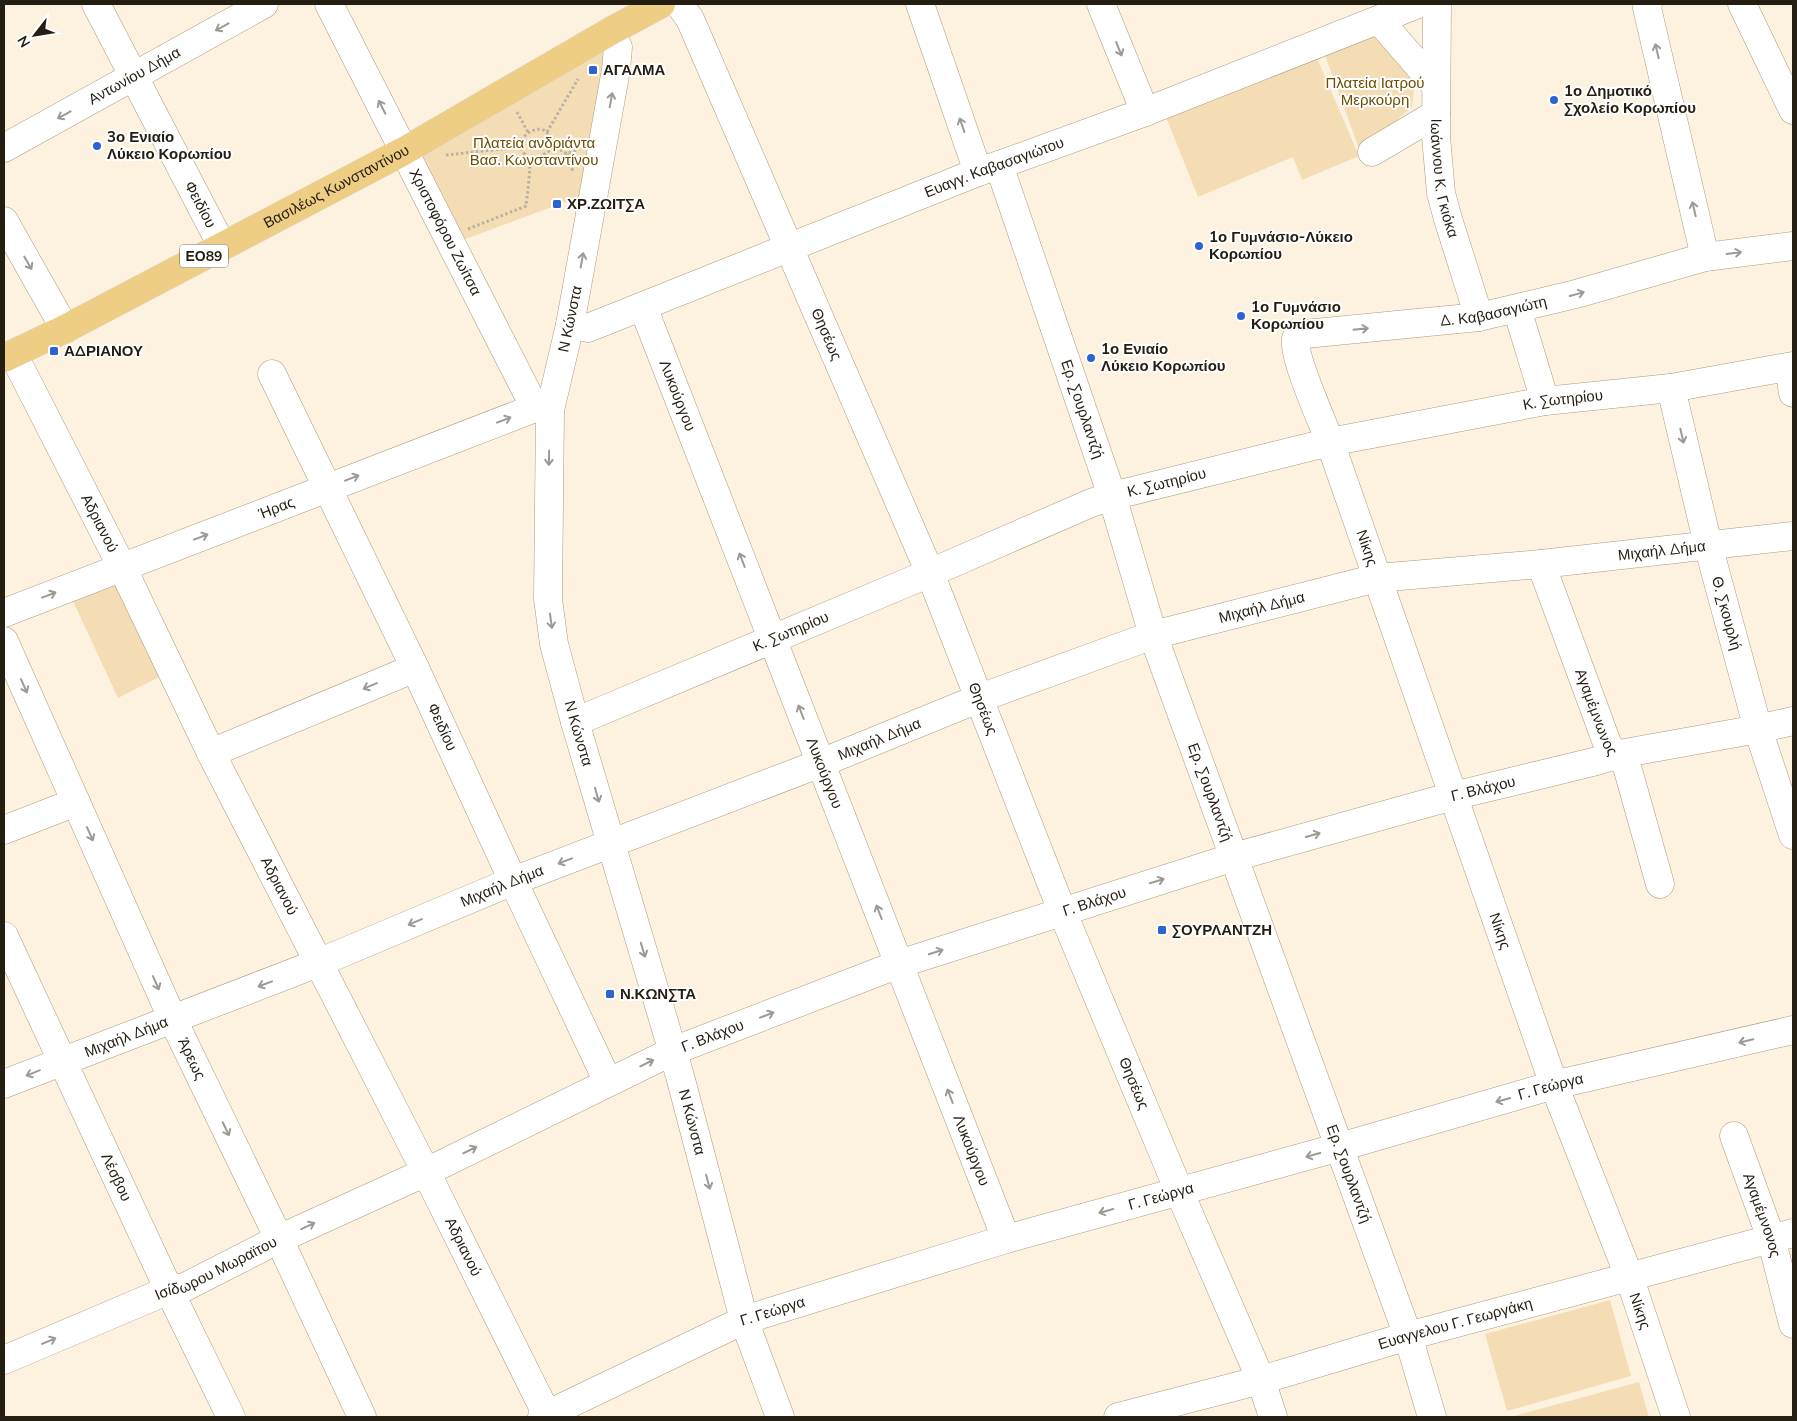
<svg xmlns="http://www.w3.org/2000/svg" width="1797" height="1421" font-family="'Nunito Sans',sans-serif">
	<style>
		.green { fill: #f4ddb5 }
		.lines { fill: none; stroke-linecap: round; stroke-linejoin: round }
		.minor-casing { stroke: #ab9b7e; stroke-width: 29 }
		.major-casing { stroke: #dcdbd9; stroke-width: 29 }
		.path { stroke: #bab1a0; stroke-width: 3; stroke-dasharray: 2.5 2.5; stroke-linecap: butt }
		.minor { stroke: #fff; stroke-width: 28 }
		.major { stroke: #eecd85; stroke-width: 28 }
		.oneway { stroke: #9c9a94 }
		.poi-dot { fill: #2d63d1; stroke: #fff; stroke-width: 2 }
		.labels { text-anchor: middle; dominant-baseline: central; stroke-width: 4; stroke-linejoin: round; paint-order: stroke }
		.shield { fill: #fff; stroke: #666259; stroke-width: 1 }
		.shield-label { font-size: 14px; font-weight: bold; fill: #241e12 }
		.poi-label { font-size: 15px; font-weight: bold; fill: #241e12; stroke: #fff; text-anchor: start }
		.street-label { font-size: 15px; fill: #241e12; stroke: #fff }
		.park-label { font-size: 15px; fill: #6d4e02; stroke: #fff }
	</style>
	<rect width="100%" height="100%" fill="#fcf2df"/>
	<path class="green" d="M1372 30 1415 83 1412 107 1368 145 1362 157 1323 50Z
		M594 49 608 51 587 194 463 240 417 151Z
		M1316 56 1359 156 1302 180 1293 157 1198 197 1166 117Z
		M117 580 165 674 118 698 72 599Z
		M1610 1300 1631 1376 1507 1411 1485 1334Z
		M1639 1382 1649 1417H1514V1416Z"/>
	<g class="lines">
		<defs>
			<g id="minor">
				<path id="s1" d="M96 4 222 246"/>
				<path id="s2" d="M329 4 535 408"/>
				<path id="s3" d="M679 4 690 19 930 573 1062 911 1179 1191 1261 1380 1273 1417"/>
				<path d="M920 4 978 172"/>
				<path d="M1101 4 1145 112"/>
				<path id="s4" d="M1437 4 1436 137 1441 193 1448 219 1479 317"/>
				<path d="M1648 4 1647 8 1705 257"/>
				<path d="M1742 4 1793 110"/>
				<path d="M1379 20 1436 86"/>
				<path id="s5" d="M611 31 618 47 616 70 570 325 550 410 548 599 554 644 575 722 680 1076 744 1320 780 1417"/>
				<path id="s6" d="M4 148 264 4"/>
				<path d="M1372 152 1436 114"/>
				<path id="s7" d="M999 165 1112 496 1153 635 1408 1336 1432 1417"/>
				<path d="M4 221 65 329"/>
				<path id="s8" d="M643 307 1006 1239"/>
				<path d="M1517 309 1545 401"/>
				<path id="s9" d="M570 325 588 328 978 172 999 165 1145 112 1418 4"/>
				<path id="s10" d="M13 354 122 567 211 753 426 1172 548 1417"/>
				<path d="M1789 367 1793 393"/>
				<path id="s11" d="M272 374 415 668 513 881 608 1082"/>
				<path id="s12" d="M1671 388 1708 545 1758 729 1793 835"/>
				<path id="s13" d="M1541 564 1607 743 1614 755 1626 763 1660 884"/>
				<path id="s14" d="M4 613 535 408 550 410"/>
				<path id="s15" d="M4 641 173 1020 279 1239 362 1417"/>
				<path id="s16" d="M575 722 930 573 1091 503 1112 496 1330 442 1545 401 1671 388 1793 366"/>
				<path d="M211 753 415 668"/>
				<path d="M4 830 76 802"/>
				<path id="s17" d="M4 936 169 1290 231 1417"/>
				<path id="s18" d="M4 1084 318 963 513 881 821 763 980 698 1153 635 1377 578 1541 564 1793 536"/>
				<path id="s19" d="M1734 1136 1771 1238 1793 1324"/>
				<path id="s20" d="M4 1360 169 1290 185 1287 279 1239 426 1172 673 1051 899 964 1234 857 1453 796 1597 761 1614 755 1758 729 1793 721"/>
				<path id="s21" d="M542 1417 744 1320 1006 1239 1340 1147 1554 1085 1793 1030"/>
				<path id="s22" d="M1118 1417 1261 1380 1408 1336 1793 1233"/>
				<path id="s23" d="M1676 1417 1629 1276 1554 1085 1330 442C1323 423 1292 355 1296 339L1305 334 1479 317 1576 294 1705 257 1793 246"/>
			</g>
			<g id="major">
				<path id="s24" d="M4 358 65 329 404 151 611 31 661 4"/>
			</g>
		</defs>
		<use href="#minor" class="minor-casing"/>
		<use href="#major" class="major-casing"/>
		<path class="path" d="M517 112 529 134
			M547 132 578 79
			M556 147 567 154 578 149
			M567 154 573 172
			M446 155 520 147
			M468 229 526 206C527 196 531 170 529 162 527 156 520 151 521 144 521 135 537 125 545 131 550 135 553 142 556 147L529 163"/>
		<use href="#minor" class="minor"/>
		<use href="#major" class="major"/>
	</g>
	<defs><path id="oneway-shaft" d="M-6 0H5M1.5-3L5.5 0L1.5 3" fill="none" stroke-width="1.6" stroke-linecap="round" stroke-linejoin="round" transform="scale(1.25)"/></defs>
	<g class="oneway">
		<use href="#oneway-shaft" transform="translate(222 27) rotate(151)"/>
		<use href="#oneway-shaft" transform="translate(1119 49) rotate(68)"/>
		<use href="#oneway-shaft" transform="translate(1657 51) rotate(-103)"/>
		<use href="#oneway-shaft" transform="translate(611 100) rotate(-80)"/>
		<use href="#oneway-shaft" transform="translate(382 107) rotate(-117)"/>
		<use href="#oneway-shaft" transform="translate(64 115) rotate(151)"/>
		<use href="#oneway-shaft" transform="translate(962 125) rotate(-109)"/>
		<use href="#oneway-shaft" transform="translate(1694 209) rotate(-103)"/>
		<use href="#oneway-shaft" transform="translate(1734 253) rotate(-7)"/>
		<use href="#oneway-shaft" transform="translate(582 260) rotate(-80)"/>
		<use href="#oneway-shaft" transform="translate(28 263) rotate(60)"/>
		<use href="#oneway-shaft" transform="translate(1577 294) rotate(-15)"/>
		<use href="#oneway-shaft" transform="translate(1361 329) rotate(-6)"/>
		<use href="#oneway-shaft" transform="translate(504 420) rotate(-21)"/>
		<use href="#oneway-shaft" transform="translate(1682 436) rotate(77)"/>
		<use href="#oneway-shaft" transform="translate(549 458) rotate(91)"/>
		<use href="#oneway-shaft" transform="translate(352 478) rotate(-21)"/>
		<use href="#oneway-shaft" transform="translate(201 537) rotate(-21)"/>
		<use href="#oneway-shaft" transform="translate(742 560) rotate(-111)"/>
		<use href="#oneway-shaft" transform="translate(49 595) rotate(-21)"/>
		<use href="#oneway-shaft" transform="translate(551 621) rotate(82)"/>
		<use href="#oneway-shaft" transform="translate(24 686) rotate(66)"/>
		<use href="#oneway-shaft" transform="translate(370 686) rotate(157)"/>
		<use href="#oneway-shaft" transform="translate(801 712) rotate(-111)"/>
		<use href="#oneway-shaft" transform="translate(597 795) rotate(74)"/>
		<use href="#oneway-shaft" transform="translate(90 834) rotate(66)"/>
		<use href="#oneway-shaft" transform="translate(1313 835) rotate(-16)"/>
		<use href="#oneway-shaft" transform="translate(565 861) rotate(159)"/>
		<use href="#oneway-shaft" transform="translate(1157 881) rotate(-17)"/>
		<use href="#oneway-shaft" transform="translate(879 912) rotate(-111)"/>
		<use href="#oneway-shaft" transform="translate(415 922) rotate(157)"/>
		<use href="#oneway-shaft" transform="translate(643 950) rotate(73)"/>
		<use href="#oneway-shaft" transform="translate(936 952) rotate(-18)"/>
		<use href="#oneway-shaft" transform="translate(156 983) rotate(66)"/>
		<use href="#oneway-shaft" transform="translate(265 984) rotate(159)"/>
		<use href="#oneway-shaft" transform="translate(767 1015) rotate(-21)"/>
		<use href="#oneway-shaft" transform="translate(1746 1041) rotate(167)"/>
		<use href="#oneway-shaft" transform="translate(647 1063) rotate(-26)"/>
		<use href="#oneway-shaft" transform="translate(33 1073) rotate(158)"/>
		<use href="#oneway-shaft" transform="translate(950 1096) rotate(-111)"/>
		<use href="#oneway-shaft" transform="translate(1503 1100) rotate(164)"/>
		<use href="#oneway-shaft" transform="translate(226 1129) rotate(64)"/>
		<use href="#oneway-shaft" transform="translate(470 1150) rotate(-26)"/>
		<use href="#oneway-shaft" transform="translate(1313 1155) rotate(165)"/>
		<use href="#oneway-shaft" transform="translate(708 1182) rotate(75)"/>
		<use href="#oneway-shaft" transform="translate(1106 1211) rotate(164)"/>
		<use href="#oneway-shaft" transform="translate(308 1226) rotate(-25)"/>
		<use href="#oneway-shaft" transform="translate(49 1341) rotate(-23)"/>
	</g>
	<g class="poi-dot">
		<rect x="588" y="65" width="10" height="10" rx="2.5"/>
		<circle cx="1554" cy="100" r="5"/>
		<circle cx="97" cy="146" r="5"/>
		<rect x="552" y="199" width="10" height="10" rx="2.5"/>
		<circle cx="1199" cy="246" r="5"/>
		<circle cx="1241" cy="316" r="5"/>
		<rect x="49" y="346" width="10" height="10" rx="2.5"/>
		<circle cx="1091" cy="358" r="5"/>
		<rect x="1157" y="925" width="10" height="10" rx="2.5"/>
		<rect x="605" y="989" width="10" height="10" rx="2.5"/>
	</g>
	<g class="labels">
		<rect class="shield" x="180" y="244.5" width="48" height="23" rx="4"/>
		<g class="shield-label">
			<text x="204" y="256">ΕΟ89</text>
		</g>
		<g class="poi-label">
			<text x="603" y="70">ΑΓΑΛΜΑ</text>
			<text x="1564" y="91">1ο Δημοτικό<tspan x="1564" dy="17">Σχολείο Κορωπίου</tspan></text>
			<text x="107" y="137">3ο Ενιαίο<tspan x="107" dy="17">Λύκειο Κορωπίου</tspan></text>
			<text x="567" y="204">ΧΡ.ΖΩΙΤΣΑ</text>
			<text x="1209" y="237">1ο Γυμνάσιο-Λύκειο<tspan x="1209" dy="17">Κορωπίου</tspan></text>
			<text x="1251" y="307">1ο Γυμνάσιο<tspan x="1251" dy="17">Κορωπίου</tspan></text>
			<text x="1101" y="349">1ο Ενιαίο<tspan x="1101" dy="17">Λύκειο Κορωπίου</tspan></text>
			<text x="64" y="351">ΑΔΡΙΑΝΟΥ</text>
			<text x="1172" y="930">ΣΟΥΡΛΑΝΤΖΗ</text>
			<text x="620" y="994">Ν.ΚΩΝΣΤΑ</text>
		</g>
		<g class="street-label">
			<text stroke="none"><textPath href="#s6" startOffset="149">Αντωνίου Δήμα</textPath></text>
			<text stroke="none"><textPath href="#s9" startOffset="455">Ευαγγ. Καβασαγιώτου</textPath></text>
			<text stroke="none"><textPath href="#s4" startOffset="175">Ιωάννου Κ. Γκιόκα</textPath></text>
			<text stroke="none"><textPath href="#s24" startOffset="374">Βασιλέως Κωνσταντίνου</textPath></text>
			<text stroke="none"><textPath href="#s1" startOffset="226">Φειδίου</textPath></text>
			<text stroke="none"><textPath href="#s2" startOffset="256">Χριστοφόρου Ζωίτσα</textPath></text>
			<text stroke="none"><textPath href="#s23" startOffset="1344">Δ. Καβασαγιώτη</textPath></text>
			<text transform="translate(570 319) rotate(-78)">Ν Κώνστα</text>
			<text stroke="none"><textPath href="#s3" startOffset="362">Θησέως</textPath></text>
			<text stroke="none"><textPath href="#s8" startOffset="95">Λυκούργου</textPath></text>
			<text stroke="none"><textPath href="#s16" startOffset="1044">Κ. Σωτηρίου</textPath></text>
			<text stroke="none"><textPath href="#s7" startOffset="258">Ερ. Σουρλαντζή</textPath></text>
			<text stroke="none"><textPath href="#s16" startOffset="639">Κ. Σωτηρίου</textPath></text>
			<text stroke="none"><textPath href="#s14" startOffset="292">Ήρας</textPath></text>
			<text stroke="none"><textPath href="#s10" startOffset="190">Αδριανού</textPath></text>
			<text transform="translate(1367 548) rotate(71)">Νίκης</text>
			<text stroke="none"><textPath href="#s18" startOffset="1751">Μιχαήλ Δήμα</textPath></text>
			<text stroke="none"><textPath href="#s18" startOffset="1346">Μιχαήλ Δήμα</textPath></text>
			<text stroke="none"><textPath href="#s12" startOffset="232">Θ. Σκουρλή</textPath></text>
			<text stroke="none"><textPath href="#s16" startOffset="234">Κ. Σωτηρίου</textPath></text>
			<text stroke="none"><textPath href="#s3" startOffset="768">Θησέως</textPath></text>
			<text stroke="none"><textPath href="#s13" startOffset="158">Αγαμέμνωνος</textPath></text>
			<text stroke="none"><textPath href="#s11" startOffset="392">Φειδίου</textPath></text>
			<text stroke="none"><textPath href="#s5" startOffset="714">Ν Κώνστα</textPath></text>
			<text stroke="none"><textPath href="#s18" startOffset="941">Μιχαήλ Δήμα</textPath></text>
			<text stroke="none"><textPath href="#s8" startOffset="500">Λυκούργου</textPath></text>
			<text stroke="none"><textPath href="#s20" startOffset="1590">Γ. Βλάχου</textPath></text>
			<text stroke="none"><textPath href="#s7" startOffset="662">Ερ. Σουρλαντζή</textPath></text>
			<text stroke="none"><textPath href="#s10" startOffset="595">Αδριανού</textPath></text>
			<text stroke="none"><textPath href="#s18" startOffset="536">Μιχαήλ Δήμα</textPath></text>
			<text stroke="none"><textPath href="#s20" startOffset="1185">Γ. Βλάχου</textPath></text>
			<text transform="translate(1500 931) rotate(71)">Νίκης</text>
			<text stroke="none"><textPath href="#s20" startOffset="780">Γ. Βλάχου</textPath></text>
			<text stroke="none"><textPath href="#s18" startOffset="131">Μιχαήλ Δήμα</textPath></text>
			<text stroke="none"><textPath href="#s15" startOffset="458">Άρεως</textPath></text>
			<text stroke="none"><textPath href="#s3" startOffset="1172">Θησέως</textPath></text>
			<text stroke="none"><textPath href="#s21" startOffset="1064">Γ. Γεώργα</textPath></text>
			<text stroke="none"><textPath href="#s5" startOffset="1119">Ν Κώνστα</textPath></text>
			<text stroke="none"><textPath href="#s8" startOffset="905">Λυκούργου</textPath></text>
			<text stroke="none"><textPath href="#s7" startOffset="1068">Ερ. Σουρλαντζή</textPath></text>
			<text stroke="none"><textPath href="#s17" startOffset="266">Λέσβου</textPath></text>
			<text stroke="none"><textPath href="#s21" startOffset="659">Γ. Γεώργα</textPath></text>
			<text stroke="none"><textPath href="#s19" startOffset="84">Αγαμέμνονος</textPath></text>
			<text stroke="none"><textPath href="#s10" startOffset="1000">Αδριανού</textPath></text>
			<text stroke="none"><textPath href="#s20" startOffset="231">Ισίδωρου Μωραϊτου</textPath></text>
			<text stroke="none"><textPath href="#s21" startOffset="254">Γ. Γεώργα</textPath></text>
			<text transform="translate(1640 1311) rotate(71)">Νίκης</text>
			<text stroke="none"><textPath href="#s22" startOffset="350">Ευαγγελου Γ. Γεωργάκη</textPath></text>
		</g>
		<g class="park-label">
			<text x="1375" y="83">Πλατεία Ιατρού<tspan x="1375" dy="17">Μερκούρη</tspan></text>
			<text x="534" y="143">Πλατεία ανδριάντα<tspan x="534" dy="17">Βασ. Κωνσταντίνου</tspan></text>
		</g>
	</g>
	<rect width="1797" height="1421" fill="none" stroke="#241e12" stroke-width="10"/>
	<g transform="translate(35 35) rotate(239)" stroke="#ffffff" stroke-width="4" paint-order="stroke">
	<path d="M0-4L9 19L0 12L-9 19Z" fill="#241e12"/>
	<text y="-8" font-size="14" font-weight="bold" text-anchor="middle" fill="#241e12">N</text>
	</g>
</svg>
